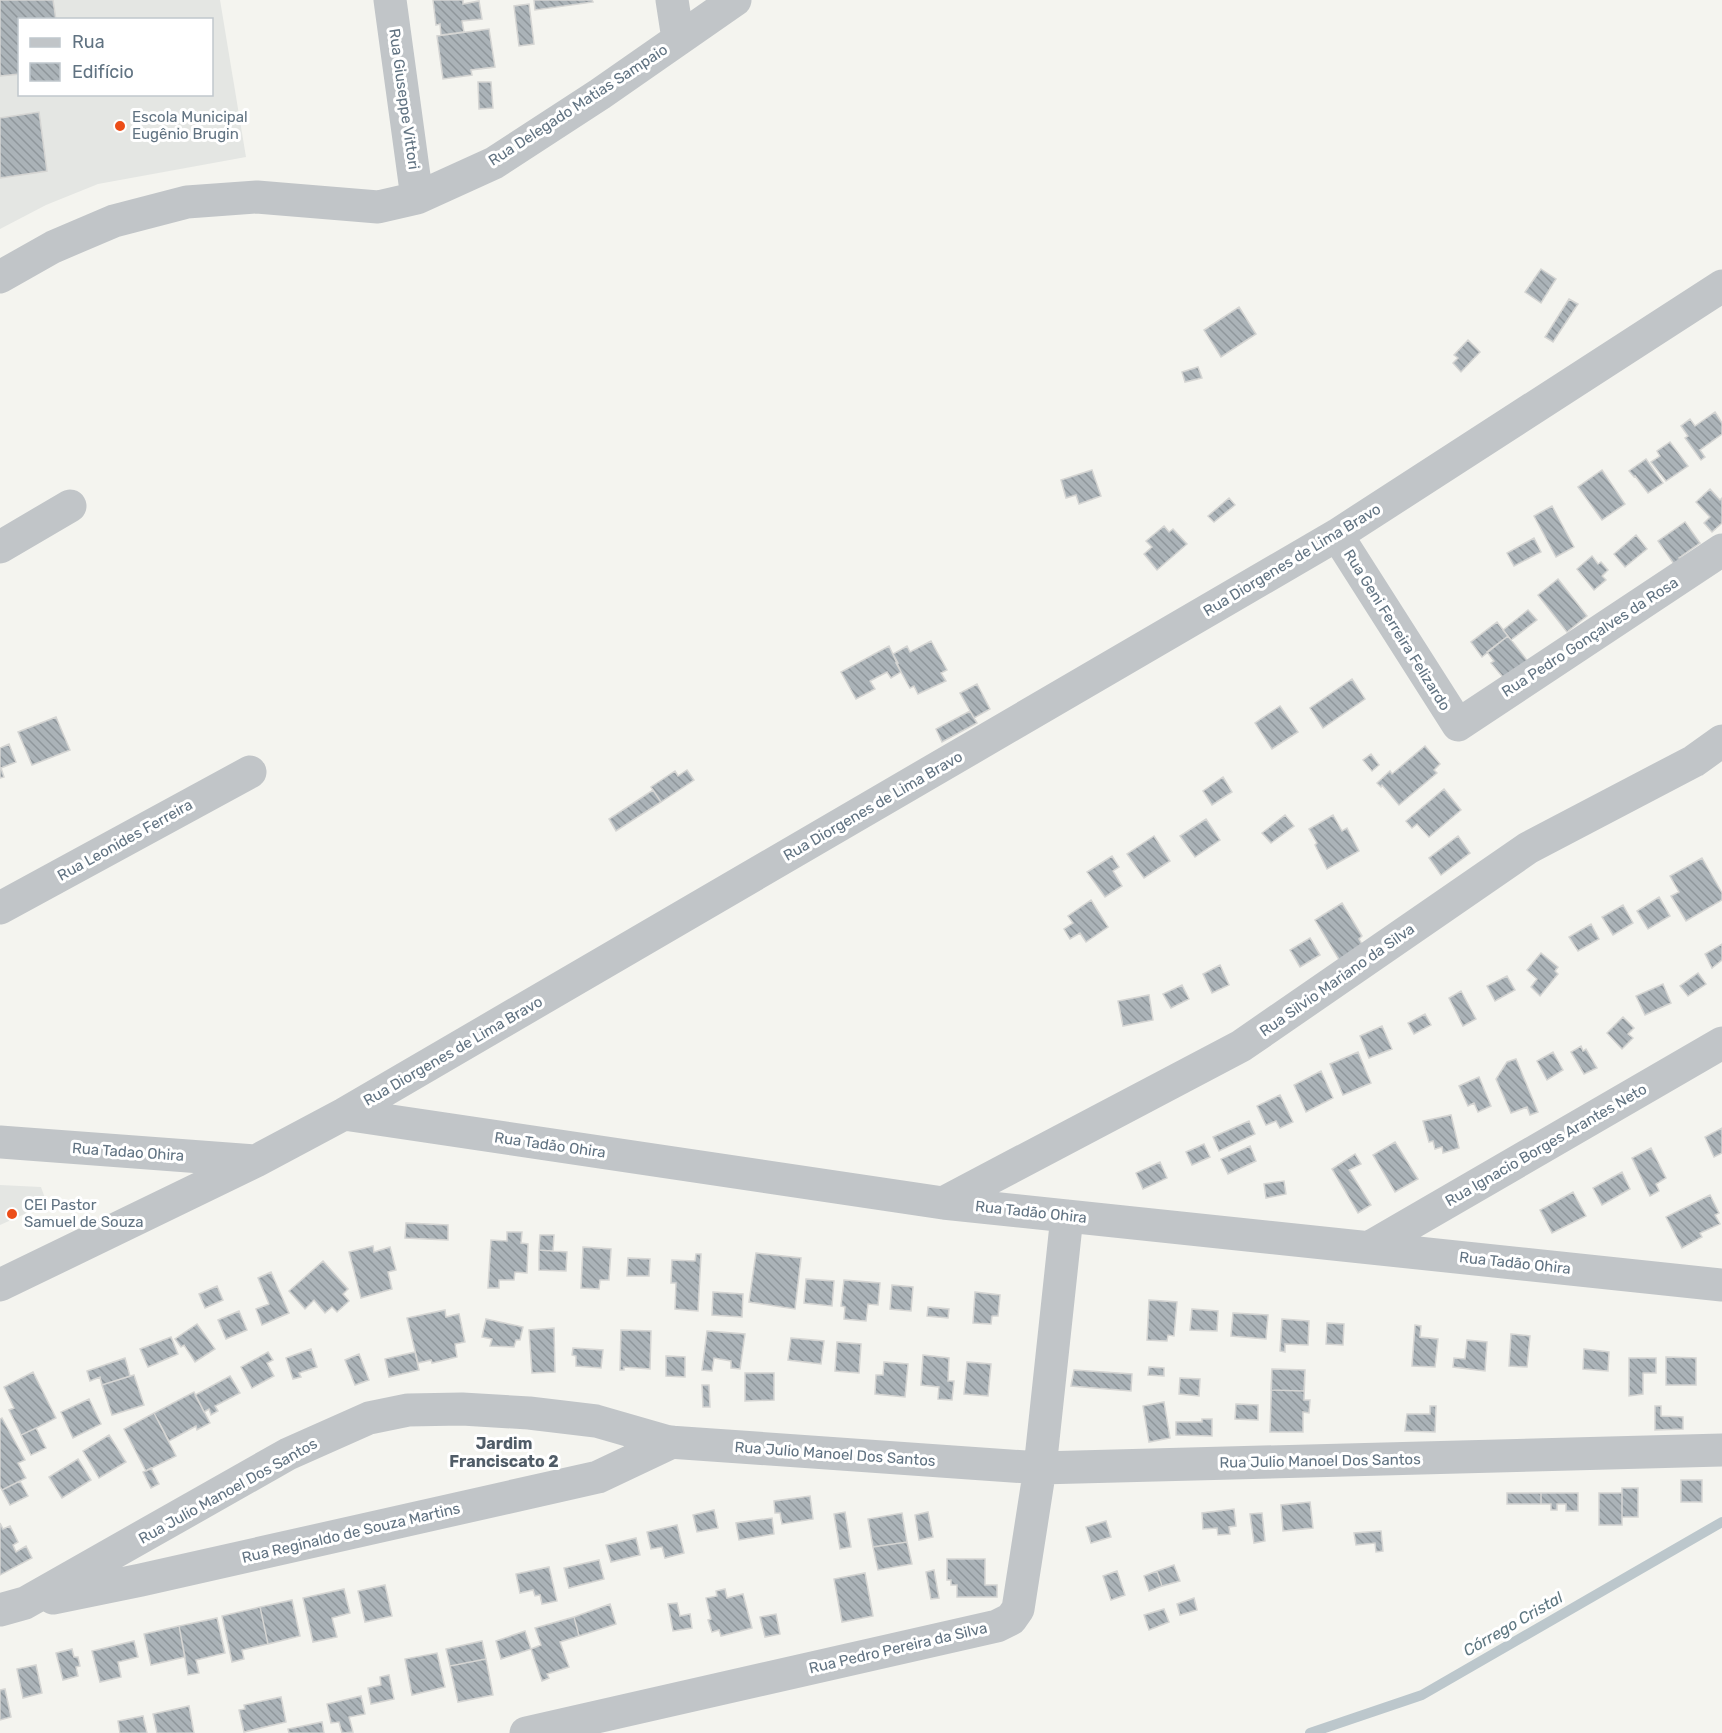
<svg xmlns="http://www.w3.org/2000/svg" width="1722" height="1733" font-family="Rubik,sans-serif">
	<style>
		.built { fill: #e4e6e3; fill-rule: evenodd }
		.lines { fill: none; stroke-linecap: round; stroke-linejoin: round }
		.stream { stroke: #bcc7cc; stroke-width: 10 }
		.building { fill: url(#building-back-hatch); stroke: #d5d5d3; stroke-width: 1.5 }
		.minor { stroke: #c1c5c8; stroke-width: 33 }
		.poi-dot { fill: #ec4d18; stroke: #fff; stroke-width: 2 }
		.labels { text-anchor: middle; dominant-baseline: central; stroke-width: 6; stroke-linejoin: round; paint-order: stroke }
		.street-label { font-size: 15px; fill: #617382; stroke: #fff }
		.poi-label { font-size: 15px; fill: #617382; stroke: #fff; text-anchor: start }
		.neighbourhood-label { font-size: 16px; font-weight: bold; fill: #505c67; stroke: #fff }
		.water-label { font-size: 16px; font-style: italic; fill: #5d7680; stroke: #fff }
	</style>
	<defs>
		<pattern id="building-back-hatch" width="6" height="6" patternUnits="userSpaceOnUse" patternTransform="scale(1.5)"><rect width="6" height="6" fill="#abb3b8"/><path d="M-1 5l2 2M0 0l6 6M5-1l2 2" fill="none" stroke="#8f969b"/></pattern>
	</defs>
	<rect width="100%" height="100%" fill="#f4f4ef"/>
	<path class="built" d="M0 0H220L246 157 98 184 46 205 0 229ZM20 20H212V94H20Z
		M0 1185 41 1187 47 1204 0 1225Z"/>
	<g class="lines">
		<path class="stream" d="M1310 1733 1422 1695 1722 1522"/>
	</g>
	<path class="building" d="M0 0H53L56 20H20V74L0 76Z
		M433 0H463V4L479 1 482 19 462 21 464 32 441 35 440 24 436 25Z
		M534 0H592L593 2 535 10Z
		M529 4 534 44 519 46 514 6Z
		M489 29 495 67 471 70 472 75 443 79 437 36Z
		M478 82H491L493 108 479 109Z
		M39 112 47 171 0 178V118Z
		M1541 269 1556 279 1541 303 1525 292Z
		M1569 299 1578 304 1553 342 1545 337Z
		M1239 307 1256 334 1221 357 1204 330Z
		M1468 340 1480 352 1461 372 1453 363 1458 358 1454 355Z
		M1198 367 1202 378 1185 382 1182 372Z
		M1715 412 1722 423V434L1700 450 1705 457 1701 460 1685 438 1688 436 1681 426 1690 419 1695 426Z
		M1670 442 1688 466 1666 481 1651 462 1660 456 1657 451Z
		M1646 459 1663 483 1648 493 1635 476 1634 477 1629 471Z
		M1092 470 1101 496 1079 504 1076 495 1066 498 1061 480Z
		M1602 470 1625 504 1602 520 1578 487Z
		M1710 489 1720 500 1722 498V523L1712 532 1704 523 1710 517 1696 502Z
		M1229 498 1235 505 1214 522 1208 516Z
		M1552 506 1574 547 1556 557 1534 516Z
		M1685 522 1700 543 1679 558 1682 562 1676 567 1658 541Z
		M1164 526 1169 532 1173 529 1187 544 1157 570 1144 554 1152 547 1146 541Z
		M1636 535 1647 549 1625 567 1614 554Z
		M1534 538 1541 552 1514 566 1507 553Z
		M1592 556 1598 564 1601 562 1608 570 1602 576 1606 580 1594 590 1577 569Z
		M1558 579 1587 616 1567 632 1538 595Z
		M1528 610 1537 620 1511 640 1503 630Z
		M1497 622 1508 636 1482 657 1471 642Z
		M1508 636 1530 664 1507 682 1491 663 1494 661 1487 652Z
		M931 641 947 670 941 673 946 681 918 694 914 686 910 688 896 663H898L893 654 907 646 910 652Z
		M889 646 901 672 891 678 887 672 870 681 875 689 856 699 841 672Z
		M1352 679 1365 699 1323 728 1310 708Z
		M977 684 990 709 974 718 960 693Z
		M1280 706 1298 732 1272 749 1255 723Z
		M970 711 977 723 942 742 936 729Z
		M56 717 70 750 32 765 18 732Z
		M9 744 16 762 1 768 4 777 0 778V748Z
		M1425 746 1440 764 1434 770 1437 773 1399 805 1382 785 1381 787 1377 783 1390 771 1392 774Z
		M1371 754 1379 765 1372 771 1363 760Z
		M687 770 694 780 661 802 651 787 675 771 678 776Z
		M1223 777 1232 792 1212 805 1203 791Z
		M1444 789 1461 810 1429 837 1417 824 1412 828 1406 821Z
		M653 790 661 802 616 831 609 819Z
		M1285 815 1294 826 1271 843 1262 833Z
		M1333 815 1342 831 1347 828 1359 851 1327 869 1315 845 1317 843 1309 829Z
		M1206 819 1220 840 1195 857 1180 836Z
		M1154 836 1170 861 1144 878 1127 854Z
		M1458 836 1470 853 1441 875 1429 858Z
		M1112 856 1119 867 1113 871 1122 886 1105 897 1087 872Z
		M1702 858 1722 893V900L1686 921 1671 896 1679 892 1670 876Z
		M1659 897 1670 916 1648 929 1637 911Z
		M1091 900 1108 927 1086 942 1080 933 1070 939 1064 929 1073 923 1068 916Z
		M1342 903 1362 936 1359 939 1367 953 1340 961 1315 920Z
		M1623 905 1633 923 1613 935 1602 917Z
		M1591 924 1599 939 1578 951 1569 937Z
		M1310 938 1320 955 1300 967 1290 950Z
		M1722 944V960L1712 968 1705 954Z
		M1541 953 1558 967 1555 971 1558 974 1540 996 1531 987 1537 979 1527 970Z
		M1220 965 1229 985 1212 993 1203 974Z
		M1698 973 1706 984 1688 996 1680 986Z
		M1507 976 1515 990 1495 1001 1487 986Z
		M1663 984 1671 1003 1645 1015 1636 996Z
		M1182 985 1189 999 1171 1008 1163 994Z
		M1461 991 1476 1019 1463 1026 1449 998Z
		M1149 995 1153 1020 1123 1026 1118 1001Z
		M1425 1014 1431 1025 1414 1034 1408 1023Z
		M1623 1017 1634 1028 1628 1034 1633 1038 1622 1049 1607 1033Z
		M1382 1026 1392 1049 1369 1058 1360 1036Z
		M1581 1046 1583 1051 1586 1049 1597 1068 1584 1074 1571 1052Z
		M1358 1052 1371 1083 1343 1095 1330 1064Z
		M1553 1052 1563 1070 1547 1080 1537 1061Z
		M1516 1059 1538 1112 1530 1115 1527 1107 1511 1113 1496 1079 1507 1062Z
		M1321 1071 1333 1098 1306 1112 1294 1085Z
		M1479 1077 1491 1106 1478 1112 1474 1103 1468 1106 1459 1086Z
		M1280 1095 1293 1122 1280 1128 1276 1121 1266 1125 1257 1106Z
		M1451 1115 1459 1148 1443 1153 1442 1147 1435 1149 1433 1141 1429 1142 1423 1121Z
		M1249 1121 1255 1134 1219 1151 1213 1137Z
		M1722 1128V1153L1714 1157 1705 1137Z
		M1395 1142 1418 1179 1395 1192 1373 1155Z
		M1204 1144 1210 1157 1192 1165 1186 1152Z
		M1250 1146 1256 1161 1228 1174 1221 1159Z
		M1651 1148 1666 1178 1656 1184 1659 1191 1650 1196 1632 1158Z
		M1355 1154 1361 1164 1349 1170 1371 1205 1358 1213 1332 1169Z
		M1160 1162 1167 1178 1143 1189 1136 1173Z
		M1622 1172 1630 1189 1602 1205 1593 1188Z
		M1284 1181 1286 1194 1266 1198 1264 1184Z
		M1573 1192 1586 1216 1552 1233 1540 1210Z
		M1710 1195 1719 1213 1715 1215 1720 1224 1700 1233 1702 1237 1682 1248 1666 1217Z
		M406 1223 448 1225V1240L405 1238Z
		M507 1232H522L521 1243 528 1244 527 1273 515 1272 514 1280H499V1288H488L491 1240 507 1241Z
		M540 1235H554L553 1251 539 1250Z
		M373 1246 374 1252 390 1247 396 1270 388 1272 392 1289 361 1298 349 1252Z
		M583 1247 611 1249 609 1280H600L599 1289 581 1288Z
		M539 1250 567 1252 566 1271 539 1270Z
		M756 1253 801 1258 795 1309 749 1302Z
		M696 1254H701L698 1311 675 1309 676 1283H671L672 1260 695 1261Z
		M628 1258 650 1259 649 1276H627Z
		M323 1261 348 1289 343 1294 349 1301 337 1312 332 1307 325 1313 314 1300 305 1309 289 1291Z
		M271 1272 289 1313 262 1325 256 1309 269 1304 258 1278Z
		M806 1279 834 1281 832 1306 804 1303Z
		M844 1280 880 1283 878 1305 868 1304 866 1321 844 1319 845 1307 841 1306Z
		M892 1285 913 1287 911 1311 890 1309Z
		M217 1286 223 1300 205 1308 199 1294Z
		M713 1292 743 1294 742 1317 712 1315Z
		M975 1292 1000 1295 998 1316H992L991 1324 973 1323Z
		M1149 1300 1177 1302 1174 1336 1168 1335 1167 1341 1147 1340Z
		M928 1307 949 1309 948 1318 927 1316Z
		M1192 1309 1218 1311 1217 1331 1190 1330Z
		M445 1310 446 1317 459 1314 465 1342 455 1344 457 1357 432 1363 431 1360 418 1363 407 1318Z
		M239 1311 247 1330 226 1339 218 1320Z
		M1233 1313 1268 1315 1266 1339 1231 1336Z
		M486 1319 523 1327 520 1340H516L514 1347 490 1346 492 1339 482 1337Z
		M1282 1319 1309 1321 1308 1345 1285 1344V1352L1280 1351Z
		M1327 1323 1344 1324 1343 1345 1326 1344Z
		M197 1324 215 1349 195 1362 184 1345 181 1347 175 1339Z
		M1415 1325 1421 1326 1420 1337 1438 1339 1435 1367 1412 1366Z
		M554 1328 555 1372 532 1373 529 1330Z
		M621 1330 651 1331 650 1369 624 1367V1370H620Z
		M707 1331 745 1334 740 1369 731 1368V1361L714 1358 712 1371 702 1370Z
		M1511 1334 1530 1336 1527 1367 1509 1366Z
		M171 1337 178 1354 148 1367 140 1349Z
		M791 1338 824 1341 821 1364 788 1360Z
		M1467 1340 1487 1342 1485 1371 1453 1367 1454 1358 1465 1359Z
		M837 1342 861 1344 859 1373 835 1371Z
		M573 1348 603 1350 601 1368 576 1366V1356L572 1355Z
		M311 1349 317 1367 299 1373 301 1377 293 1379 286 1358Z
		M1584 1349 1609 1352 1608 1371 1583 1369Z
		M268 1352 273 1360 267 1363 274 1376 252 1388 241 1367Z
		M415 1352 419 1370 389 1377 385 1359Z
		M359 1354 369 1380 355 1385 345 1360Z
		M923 1355 949 1358 948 1381H954L952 1400 938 1399 939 1387 921 1385Z
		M666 1356 685 1357V1377L666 1376Z
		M1666 1357 1696 1358V1385H1666Z
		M125 1358 130 1376 102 1385 100 1377 90 1381 87 1371Z
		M1629 1358H1656V1373H1643V1394L1629 1396Z
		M884 1362 908 1364 905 1397 875 1394 876 1375H883Z
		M967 1362 991 1364 988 1396 964 1394Z
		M1149 1367 1164 1368V1376L1148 1375Z
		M1272 1369 1305 1370 1304 1400H1310L1309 1413 1303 1412V1432H1270Z
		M1272 1369 1305 1370 1304 1391 1271 1390Z
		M1074 1370 1132 1374 1131 1391 1071 1386Z
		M33 1372 56 1418 36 1428 46 1448 31 1455 9 1410 14 1408 4 1387Z
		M745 1373H774V1400L745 1401Z
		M134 1375 144 1405 112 1415 102 1385Z
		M230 1376 240 1393 215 1406 218 1411 211 1415 209 1409 204 1412 195 1395Z
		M1180 1378 1200 1379 1199 1396 1179 1394Z
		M702 1385H709L710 1407H703Z
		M194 1392 210 1423 197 1430 196 1426 169 1441 154 1413Z
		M89 1399 101 1424 73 1438 61 1412Z
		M1164 1402 1170 1438 1149 1442 1143 1406Z
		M1236 1404 1258 1405V1420L1235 1419Z
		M1430 1406H1436L1435 1432 1405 1431 1407 1414H1430Z
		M1655 1406H1661V1416L1683 1417V1429L1655 1430Z
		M154 1413 176 1456 146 1471 124 1429Z
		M2 1418 25 1460 18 1463 26 1478 2 1490 0 1487V1419Z
		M1202 1419H1212V1436L1176 1435V1422H1202Z
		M36 1428 46 1448 31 1455 21 1435Z
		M109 1435 126 1462 99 1478 83 1451Z
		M78 1459 91 1480 62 1498 49 1477Z
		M151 1468 159 1484 151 1488 143 1472Z
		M1681 1480H1702V1502H1681Z
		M20 1481 28 1496 10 1505 2 1490Z
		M1622 1488H1638V1517H1622Z
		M1507 1493H1541V1504H1507Z
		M1541 1493H1578V1511H1566V1504H1557V1510H1551V1504H1541Z
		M1599 1493H1622V1525H1599Z
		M810 1496 813 1519 782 1524 780 1513H775L774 1501Z
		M1310 1502 1313 1528 1283 1531 1281 1505Z
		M1234 1509 1236 1526 1229 1527 1230 1534 1218 1535 1217 1528 1203 1529 1202 1513Z
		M714 1510 718 1528 697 1532 693 1515Z
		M845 1512 851 1547 840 1549 834 1514Z
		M928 1512 933 1537 919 1540 915 1515Z
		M902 1513 907 1542 873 1547 868 1519Z
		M1262 1513 1265 1541 1254 1543 1250 1514Z
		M772 1518 774 1534 739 1540 736 1523Z
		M1106 1521 1111 1537 1091 1543 1086 1527Z
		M0 1523 3 1529 10 1526 18 1542 13 1545 16 1552 26 1546 32 1558 0 1575Z
		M677 1525 684 1553 665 1558 662 1547 651 1549 647 1532Z
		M1381 1531 1383 1551 1376 1552 1375 1543 1356 1545 1354 1533Z
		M636 1538 640 1555 611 1562 606 1545Z
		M907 1542 912 1564 878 1570 873 1547Z
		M947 1559H985V1585H997V1597H957V1585H951V1580H947Z
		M599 1560 604 1579 569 1588 564 1568Z
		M1174 1565 1180 1581 1162 1586 1157 1571Z
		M549 1567 557 1601 542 1604 540 1595 535 1596 533 1590 520 1593 516 1574Z
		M934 1570 939 1598 931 1599 926 1572Z
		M1117 1571 1125 1595 1111 1600 1103 1576Z
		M1157 1571 1162 1586 1149 1591 1144 1576Z
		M865 1573 873 1616 842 1622 834 1579Z
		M385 1585 392 1616 365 1622 358 1591Z
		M344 1589 350 1613 332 1618 337 1637 313 1642 303 1598Z
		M725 1589 727 1598 743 1594 752 1628 721 1636 719 1630 712 1632 708 1620 711 1619 706 1598 717 1596 716 1591Z
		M1194 1598 1197 1610 1180 1615 1177 1604Z
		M292 1600 300 1636 268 1644 260 1607Z
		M677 1603 680 1616 690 1614 692 1628 673 1631 668 1604Z
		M610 1604 616 1624 579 1636 574 1617Z
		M260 1607 268 1644 242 1650 244 1659 232 1662 222 1616Z
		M1164 1609 1169 1622 1149 1630 1144 1615Z
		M776 1614 780 1634 765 1637 760 1617Z
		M574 1617 579 1636 560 1642 569 1667 547 1674 549 1678 542 1681 531 1649 541 1645 535 1628Z
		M217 1618 225 1653 196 1660 199 1673 188 1675 179 1626Z
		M179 1626 185 1657 151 1665 144 1634Z
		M525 1631 531 1649 501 1659 496 1641Z
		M134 1641 138 1657 118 1662 121 1677 100 1682 92 1651Z
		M482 1641 486 1659 450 1666 446 1649Z
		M72 1649 74 1657H78L80 1666 76 1667 78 1676 63 1680 56 1653Z
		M437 1653 445 1687 412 1695 405 1659Z
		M486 1659 493 1695 458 1702 450 1666Z
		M36 1665 42 1693 23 1698 17 1669Z
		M389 1675 394 1699 371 1704 368 1688 381 1685 380 1677Z
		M5 1689 11 1717 0 1720V1690Z
		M361 1696 365 1714 349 1717 353 1732 342 1733 339 1722 331 1723 327 1704Z
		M281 1697 286 1722 244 1732 239 1710 245 1709 244 1705Z
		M189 1706 194 1733H157L153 1714Z
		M143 1716 147 1733H120L118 1721Z
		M322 1722 324 1733H289L288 1729Z"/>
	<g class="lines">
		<path class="minor" d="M390 0 417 198
			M672 0 678 39
			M0 277 53 247 114 221 187 202 257 197 378 207 417 198 494 163 600 94 735 0
			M1337 535 1458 725 1722 550
			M0 547 70 506
			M0 908 250 772
			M344 1114 943 1203 1722 1285
			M0 1142 255 1161
			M943 1203 1241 1046 1528 848 1694 761 1722 741
			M1370 1247 1722 1043
			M0 1285 256 1161 344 1114 1337 535 1722 286
			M53 1598 141 1580 598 1477 672 1442
			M0 1610 25 1603 288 1454 369 1418 408 1410 462 1409 529 1413 596 1421 669 1442 1040 1468 1722 1450
			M526 1733 997 1626 1011 1619 1018 1609 1040 1468 1067 1216"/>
	</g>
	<g class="poi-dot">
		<circle cx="120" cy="126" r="6"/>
		<circle cx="12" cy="1214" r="6"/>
	</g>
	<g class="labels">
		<g class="street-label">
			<text transform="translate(404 99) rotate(82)">Rua Giuseppe Vittori</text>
			<text transform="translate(578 105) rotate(-33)">Rua Delegado Matias Sampaio</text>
			<text transform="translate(1292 560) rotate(-31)">Rua Diorgenes de Lima Bravo</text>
			<text transform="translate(1397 630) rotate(58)">Rua Geni Ferreira Felizardo</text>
			<text transform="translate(1590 637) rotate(-33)">Rua Pedro Gonçalves da Rosa</text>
			<text transform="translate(873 806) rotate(-30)">Rua Diorgenes de Lima Bravo</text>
			<text transform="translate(125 840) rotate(-29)">Rua Leonides Ferreira</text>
			<text transform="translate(1337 980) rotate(-35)">Rua Silvio Mariano da Silva</text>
			<text transform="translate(453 1051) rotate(-30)">Rua Diorgenes de Lima Bravo</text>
			<text transform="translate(550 1145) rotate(8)">Rua Tadão Ohira</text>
			<text transform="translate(1546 1145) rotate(-30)">Rua Ignacio Borges Arantes Neto</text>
			<text transform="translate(128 1152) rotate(4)">Rua Tadao Ohira</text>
			<text transform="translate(1031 1212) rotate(6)">Rua Tadão Ohira</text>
			<text transform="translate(1515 1263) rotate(6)">Rua Tadão Ohira</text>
			<text transform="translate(835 1454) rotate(4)">Rua Julio Manoel Dos Santos</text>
			<text transform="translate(1320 1461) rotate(-1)">Rua Julio Manoel Dos Santos</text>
			<text transform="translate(228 1491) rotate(-29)">Rua Julio Manoel Dos Santos</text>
			<text transform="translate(351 1533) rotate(-13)">Rua Reginaldo de Souza Martins</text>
			<text transform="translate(898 1648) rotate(-13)">Rua Pedro Pereira da Silva</text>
		</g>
		<g class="poi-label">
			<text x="132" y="117">Escola Municipal<tspan x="132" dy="17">Eugênio Brugin</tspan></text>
			<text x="24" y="1205">CEI Pastor<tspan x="24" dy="17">Samuel de Souza</tspan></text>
		</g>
		<g class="neighbourhood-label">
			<text x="504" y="1443">Jardim<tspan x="504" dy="18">Franciscato 2</tspan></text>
		</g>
		<g class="water-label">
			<text transform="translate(1513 1624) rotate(-30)">Córrego Cristal</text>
		</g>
	</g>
	<rect x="18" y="18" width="195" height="78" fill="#ffffff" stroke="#c0c7cd" stroke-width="1.5"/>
	<rect x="30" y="38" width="30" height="9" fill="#c1c5c8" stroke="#c0c7cd" stroke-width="1.5"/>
	<text x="72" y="48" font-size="18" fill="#617382">Rua</text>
	<rect x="30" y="63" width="30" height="18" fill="url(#building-back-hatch)" stroke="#c0c7cd" stroke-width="1.5"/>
	<text x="72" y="78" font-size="18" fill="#617382">Edifício</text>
</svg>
